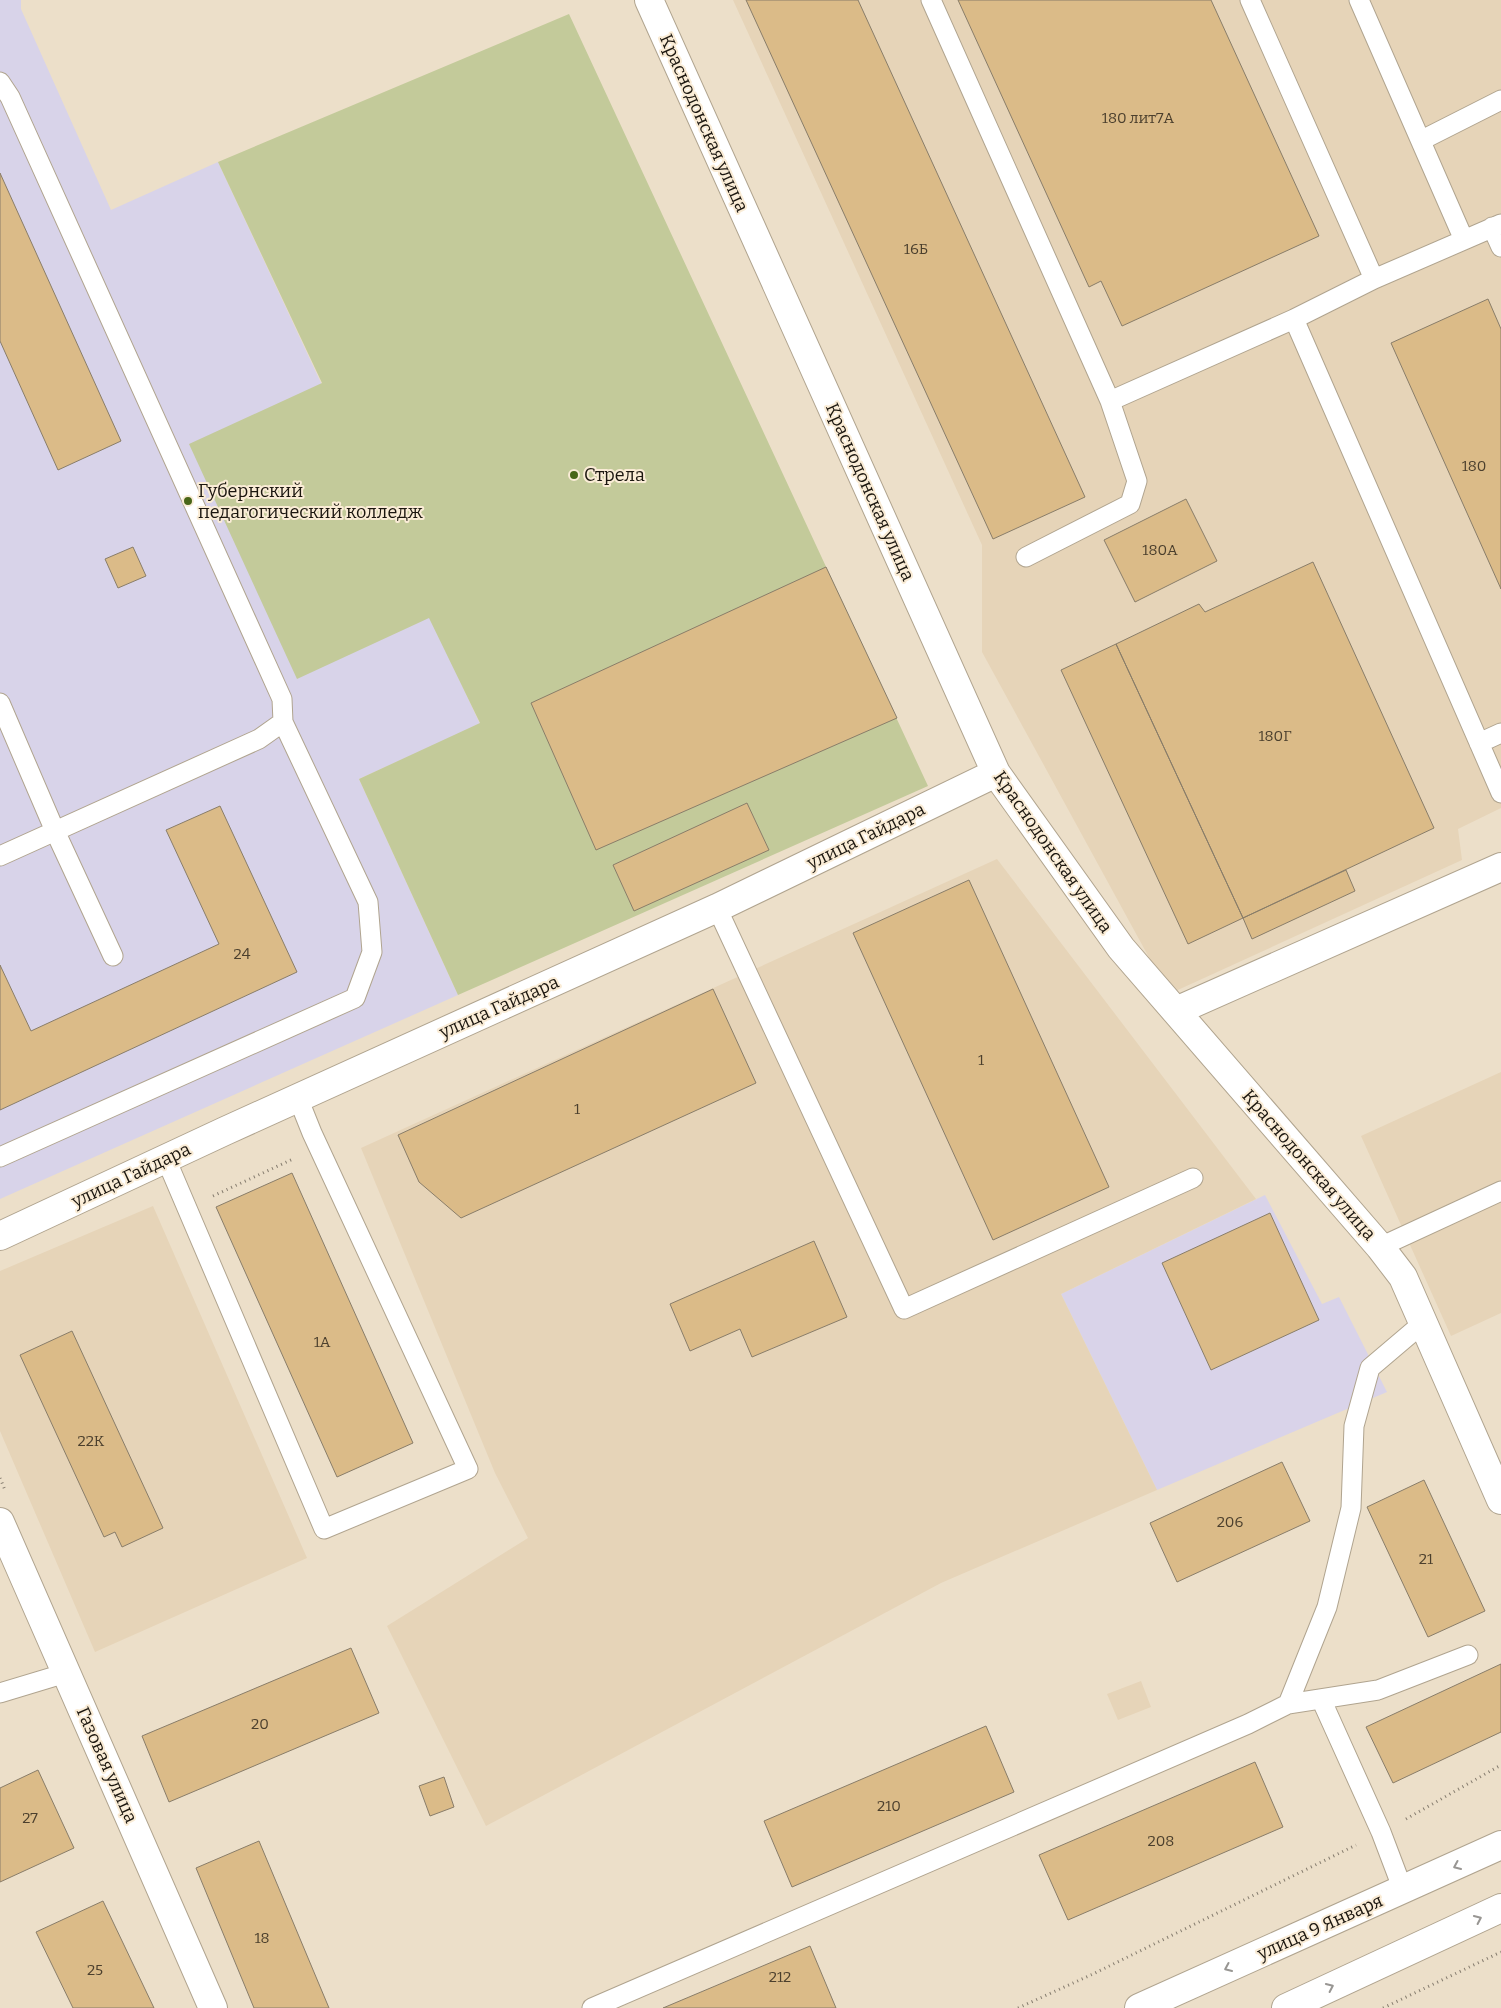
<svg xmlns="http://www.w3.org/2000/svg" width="1501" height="2008" font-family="Bitter,serif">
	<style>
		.commercial { fill: #d9d3e9 }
		.built { fill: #e6d4b8 }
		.education { fill: #d8d3e9 }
		.green { fill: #c3ca9a }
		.building { fill: #dbbb88; stroke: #897d69 }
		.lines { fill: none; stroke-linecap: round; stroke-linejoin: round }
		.service-casing { stroke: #b0a48f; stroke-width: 21 }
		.minor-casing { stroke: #b0a48f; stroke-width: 30 }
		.secondary-casing { stroke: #b0a48f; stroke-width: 30 }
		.path { stroke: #857c6e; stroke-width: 3; stroke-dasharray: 1 4; stroke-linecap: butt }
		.service { stroke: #fff; stroke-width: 19 }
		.minor { stroke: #fff; stroke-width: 28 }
		.secondary { stroke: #fff; stroke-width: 28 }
		.oneway { stroke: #989693 }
		.poi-dot { fill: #496618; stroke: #faecd6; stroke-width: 2 }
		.labels { text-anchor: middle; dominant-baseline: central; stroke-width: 4; stroke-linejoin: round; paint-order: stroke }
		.number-label { font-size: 15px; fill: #4b3f2d }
		.street-label { font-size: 18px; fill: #1b160f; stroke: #faecd6 }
		.poi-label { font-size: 18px; fill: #1b160f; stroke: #faecd6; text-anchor: start }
	</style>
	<rect width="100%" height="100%" fill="#ecdfc9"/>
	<path class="commercial" d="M1265 1195 1322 1304 1339 1297 1387 1392 1157 1490 1061 1294Z"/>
	<path class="built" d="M733 0H1501V808L1458 829 1462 860 1169 994 982 652V545Z
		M997 859 1256 1199 1061 1294 1157 1490 941 1583 486 1826 387 1626 528 1538 495 1473 361 1148Z
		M1501 1072V1313L1451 1336 1361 1136Z
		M153 1206 307 1558 95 1652 0 1431V1271Z
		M1141 1681 1151 1707 1118 1720 1107 1694Z"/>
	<path class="education" d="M0 0H21V9L111 210 218 162 480 724 359 779 458 995 0 1199Z"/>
	<path class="green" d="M569 14 928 786 458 995 359 779 480 723 429 618 297 679 189 444 322 383 218 162Z"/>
	<path class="building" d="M746 0H858L1085 497 993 539Z
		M958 0H1211L1319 236 1122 326 1101 281 1089 287Z
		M0 173 121 441 58 470 0 341Z
		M1488 299 1501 329V589L1391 343Z
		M1186 499 1217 561 1135 602 1104 540Z
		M133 547 146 576 118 588 105 559Z
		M1313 562 1434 828 1243 918 1116 644 1199 604 1205 612Z
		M826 567 897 718 596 850 531 703Z
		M1116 644 1243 918 1188 944 1061 670Z
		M747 803 769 850 634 911 613 865Z
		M220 806 297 972 0 1110V965L31 1031 219 944 166 830Z
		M1346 870 1355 891 1252 939 1243 918Z
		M969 880 1109 1187 993 1240 853 933Z
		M713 989 756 1083 461 1218 419 1182 398 1135Z
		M292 1173 413 1443 337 1477 216 1207Z
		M1270 1213 1319 1320 1211 1370 1162 1263Z
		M814 1241 847 1317 752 1357 740 1329 690 1351 670 1304Z
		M72 1331 163 1528 122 1547 115 1532 104 1537 20 1355Z
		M1282 1462 1310 1521 1177 1582 1150 1523Z
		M1424 1480 1485 1611 1428 1637 1367 1507Z
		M351 1648 379 1713 169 1802 142 1736Z
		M1501 1664V1732L1393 1783 1366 1727Z
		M986 1726 1014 1792 792 1887 764 1821Z
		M1255 1762 1283 1827 1068 1920 1039 1855Z
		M38 1770 74 1848 0 1882V1788Z
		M444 1777 454 1807 430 1816 419 1786Z
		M259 1841 329 2008H254L196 1868Z
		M103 1901 154 2008H73L36 1932Z
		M810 1946 836 2008H663Z"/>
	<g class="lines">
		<defs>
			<path id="service" d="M931 0 1110 401 1137 481 1130 504 1026 557
				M1250 0 1374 279
				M1359 0 1464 240
				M0 82 10 97 282 699 283 722 259 739 0 856
				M1422 140 1501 100
				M1492 227 1501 247
				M1294 319 1501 793
				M1110 401 1294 319 1374 279 1501 224
				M0 703 55 831 113 956
				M1479 743 1501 733
				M717 908 904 1309 1193 1178
				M0 1157 355 998 372 952 368 902 283 722
				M166 1159 324 1529 468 1469 312 1133 298 1098
				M1380 1247 1501 1191
				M0 1693 66 1673
				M1321 1699 1381 1832 1403 1890
				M1288 1704 1327 1607 1351 1508 1354 1426 1370 1368 1423 1323
				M592 2008 1248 1724 1288 1704 1378 1690 1468 1655"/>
			<path id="minor" d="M649 0 996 773 1121 948 1380 1247 1403 1277 1501 1500
				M1176 1011 1501 867
				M0 1236 225 1131 717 908 996 773
				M0 1522 213 2008"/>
			<path id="secondary" d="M1139 2008 1501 1845
				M1286 2008 1501 1908"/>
		</defs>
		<use href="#service" class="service-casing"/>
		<use href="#minor" class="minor-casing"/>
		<use href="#secondary" class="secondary-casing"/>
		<path class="path" d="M213 1196 293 1159
			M0 1478 5 1490
			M1406 1819 1501 1765
			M1018 2008 1093 1974 1356 1845
			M1383 2008 1501 1952"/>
		<use href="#service" class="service"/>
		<use href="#minor" class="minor"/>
		<use href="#secondary" class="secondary"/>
	</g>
	<defs><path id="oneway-chevron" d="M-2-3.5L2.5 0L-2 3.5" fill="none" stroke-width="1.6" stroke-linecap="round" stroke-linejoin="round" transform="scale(1.25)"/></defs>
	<g class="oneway">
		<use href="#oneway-chevron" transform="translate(1457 1866) rotate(156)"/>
		<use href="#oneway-chevron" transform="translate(1478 1919) rotate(-25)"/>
		<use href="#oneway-chevron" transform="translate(1228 1968) rotate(156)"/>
		<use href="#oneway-chevron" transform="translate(1330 1987) rotate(-25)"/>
	</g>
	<g class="poi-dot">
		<circle cx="574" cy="475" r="5"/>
		<circle cx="188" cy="501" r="5"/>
	</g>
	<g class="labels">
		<g class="number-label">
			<text x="1138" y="118">180 лит7А</text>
			<text x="916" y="249">16Б</text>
			<text x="1474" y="466">180</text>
			<text x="1160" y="550">180А</text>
			<text x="1275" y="736">180Г</text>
			<text x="242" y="954">24</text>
			<text x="981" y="1060">1</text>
			<text x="577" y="1109">1</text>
			<text x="322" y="1342">1А</text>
			<text x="91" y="1441">22К</text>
			<text x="1230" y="1522">206</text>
			<text x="1426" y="1559">21</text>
			<text x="260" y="1724">20</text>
			<text x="889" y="1806">210</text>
			<text x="30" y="1818">27</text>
			<text x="1161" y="1841">208</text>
			<text x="262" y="1938">18</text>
			<text x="95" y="1970">25</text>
			<text x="780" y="1977">212</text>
		</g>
		<g class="street-label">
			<text transform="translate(704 123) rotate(66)">Краснодонская улица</text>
			<text transform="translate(870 492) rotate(66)">Краснодонская улица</text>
			<text transform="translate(866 836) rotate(-26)">улица Гайдара</text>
			<text transform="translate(1053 852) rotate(55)">Краснодонская улица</text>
			<text transform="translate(499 1007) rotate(-24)">улица Гайдара</text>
			<text transform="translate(1309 1165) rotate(49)">Краснодонская улица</text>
			<text transform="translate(131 1175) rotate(-25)">улица Гайдара</text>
			<text transform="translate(107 1765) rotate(66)">Газовая улица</text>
			<text transform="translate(1320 1927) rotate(-24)">улица 9 Января</text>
		</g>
		<g class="poi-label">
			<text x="584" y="475">Стрела</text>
			<text x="198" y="491">Губернский<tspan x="198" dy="21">педагогический колледж</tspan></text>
		</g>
	</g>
</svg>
